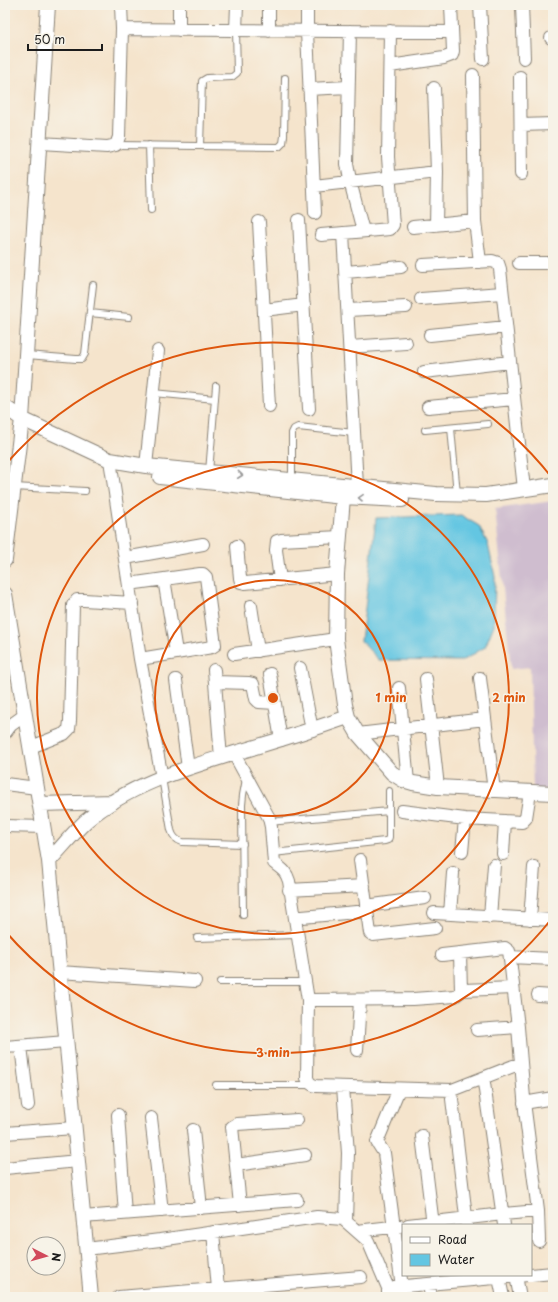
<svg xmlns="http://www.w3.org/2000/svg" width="558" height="1302" font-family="'Playpen Sans',sans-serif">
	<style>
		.industrial { fill: #cfbdcf }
		.water { fill: #64c6e2; stroke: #40717f }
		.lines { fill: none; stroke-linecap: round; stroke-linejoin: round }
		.service-casing { stroke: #888074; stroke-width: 8 }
		.minor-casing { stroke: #888074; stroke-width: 14 }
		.tertiary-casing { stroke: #888074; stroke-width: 16 }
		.service { stroke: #fff; stroke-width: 6 }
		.minor { stroke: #fff; stroke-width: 12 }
		.tertiary { stroke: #fff; stroke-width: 14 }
		.oneway { stroke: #999 }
		.ring { fill: none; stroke: #de560d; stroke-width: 2 }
		.centre { fill: #de560d; stroke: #f7f3e8; stroke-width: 2 }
		.ring-label { font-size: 12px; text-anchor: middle; font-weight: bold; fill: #de560d; stroke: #f7f3e8; stroke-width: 3; stroke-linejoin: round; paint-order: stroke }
	</style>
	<rect width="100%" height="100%" fill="#f7f3e8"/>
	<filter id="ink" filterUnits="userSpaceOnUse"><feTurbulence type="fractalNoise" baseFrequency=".025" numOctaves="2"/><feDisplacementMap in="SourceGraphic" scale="8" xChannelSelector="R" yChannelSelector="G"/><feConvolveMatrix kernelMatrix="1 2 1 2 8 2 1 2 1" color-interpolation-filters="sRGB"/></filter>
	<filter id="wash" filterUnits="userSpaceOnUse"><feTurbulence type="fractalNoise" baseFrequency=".012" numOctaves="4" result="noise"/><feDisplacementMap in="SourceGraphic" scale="16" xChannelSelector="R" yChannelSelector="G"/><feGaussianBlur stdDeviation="0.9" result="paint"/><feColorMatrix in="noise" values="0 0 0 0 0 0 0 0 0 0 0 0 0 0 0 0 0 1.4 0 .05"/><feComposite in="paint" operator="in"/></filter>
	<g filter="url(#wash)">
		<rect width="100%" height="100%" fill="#f5e4cc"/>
		<path class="industrial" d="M553 501V790H533L530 667 511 669 495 509Z"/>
		<path class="water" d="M461 515 479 526 488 544 495 577 494 625 485 647 462 661 379 660 361 641 376 518Z"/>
	</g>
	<g filter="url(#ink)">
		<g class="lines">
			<defs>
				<path id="service" d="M116 145 279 147 283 143 284 136 285 78
					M149 145 151 210
					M200 146 202 81 207 78 232 77 237 73 236 30
					M90 313 129 317
					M27 355 76 359H82L85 354 93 285
					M154 393 215 399
					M451 428 457 494
					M425 430 488 424
					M209 472 216 386
					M292 480V433L294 429 298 427 354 433
					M14 487 85 491
					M162 778 171 830C173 837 176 840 182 842L243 844
					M269 822 389 811
					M273 853 385 841 388 840 389 837V791
					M243 915 242 805 243 795 246 779
					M197 938 297 935
					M220 982H305
					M216 1085H312"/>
				<path id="minor" d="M179 5V30
					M307 5V31L315 213
					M480 5 483 59
					M522 5 524 58
					M122 29 452 32
					M236 30 237 5
					M269 31V5
					M350 31 347 164 351 185 363 231
					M551 38H553
					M390 66 444 58 452 55 453 51 451 5
					M473 75 475 221 480 262
					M520 77 521 174
					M434 88 437 172 436 225
					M309 89 348 87
					M521 125 553 124
					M40 143 107 147 116 145 119 137 122 29 121 5
					M314 186 437 172
					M299 220 309 409
					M259 222 269 406
					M413 227 475 221
					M343 233 357 486
					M321 235 390 229 393 225 388 157 390 31
					M519 263H553
					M423 265 492 261 498 263 500 269 524 489
					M346 272 401 267
					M421 299 502 293
					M264 310 304 305
					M348 310 406 307
					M430 335 506 327
					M350 347 406 343
					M424 372 510 362
					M428 407 514 399
					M110 460 140 659 162 778
					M146 466 158 351
					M5 479 15 478
					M237 546 240 578 241 582 245 583 337 574
					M125 558 203 544
					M164 579 176 652
					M280 580 276 550 277 541 281 540 340 537
					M129 584 200 574H203L206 577 215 645 212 647 140 659
					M251 606 258 651
					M234 654 336 639
					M300 668 312 730
					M214 670 221 758
					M270 674 281 740
					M480 678 494 791
					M426 679 438 787
					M176 680 188 768
					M215 682 249 683 253 684 256 699 259 702 275 703
					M399 688 408 782
					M5 733 11 725 25 715
					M358 734 485 719
					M31 747 64 734 69 729 70 721 73 605 77 600H84L132 603
					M234 754 269 818 271 827 274 863C282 869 286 871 289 881L308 1000 307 1078C309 1083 311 1085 316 1086L452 1090 521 1063
					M5 784 37 788
					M402 811 465 819 522 822 526 818 530 792
					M5 826 44 827
					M462 852 465 819
					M503 854 505 821
					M360 860 370 933 373 935 435 928
					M289 890 364 886
					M366 906 425 898
					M434 913 553 920
					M450 914 453 873
					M302 917 367 911
					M490 917 494 865
					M530 919 534 867
					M460 953 461 991
					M442 955 505 948 509 951 518 1027 525 1110 538 1211 539 1241
					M510 957 553 959
					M59 972 195 981
					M538 995 553 996
					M308 1000 413 999 455 996 463 990 513 988
					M477 1030 518 1027
					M21 1046 28 1105
					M5 1047 66 1042
					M357 1050 360 1000
					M484 1083 504 1225
					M343 1087 348 1153 346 1221
					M399 1089 377 1142 384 1153 402 1287
					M452 1099 467 1225
					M524 1103 553 1098
					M118 1115 125 1214
					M151 1118 162 1211
					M193 1130 201 1208
					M5 1133 74 1128
					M422 1136 433 1225
					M236 1165 305 1155
					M5 1168 78 1161
					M240 1205 232 1127 237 1124 297 1120
					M83 1217 297 1200
					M408 1225 503 1214 538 1211
					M357 1231 400 1226
					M213 1232 218 1289
					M86 1249 160 1240 317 1217 343 1219 368 1241 388 1288V1297
					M531 1275 553 1273
					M516 1276 520 1297
					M499 1278 503 1297
					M429 1284 431 1297
					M394 1287 528 1275
					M119 1297 361 1277"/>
				<path id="tertiary" d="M5 407 22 419 110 460 146 466 436 494 486 495 553 485
					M160 477 343 497 402 500
					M343 497 337 574 336 639 345 705 348 717 358 734 392 773 403 780 413 783 438 787 553 793
					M5 560 22 419 48 5
					M5 594 49 861 91 1297
					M40 804 113 802
					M49 861C61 848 73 833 86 821 128 785 183 769 235 753 273 742 311 730 348 717"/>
			</defs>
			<use href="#service" class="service-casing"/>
			<use href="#minor" class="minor-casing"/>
			<use href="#tertiary" class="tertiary-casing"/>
			<use href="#service" class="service"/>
			<use href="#minor" class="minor"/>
			<use href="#tertiary" class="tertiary"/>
		</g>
		<defs><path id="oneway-chevron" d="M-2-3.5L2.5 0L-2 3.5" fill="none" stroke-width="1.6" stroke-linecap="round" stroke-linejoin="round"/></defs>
		<g class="oneway">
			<use href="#oneway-chevron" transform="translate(240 475) rotate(6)"/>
			<use href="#oneway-chevron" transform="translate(361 498) rotate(-177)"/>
		</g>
	</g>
	<g class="ring">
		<circle cx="273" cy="698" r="118"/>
		<circle cx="273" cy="698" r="236"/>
		<path d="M553 917A355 355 0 0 1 5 931M5 465A355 355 0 0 1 553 479"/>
	</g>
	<circle cx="273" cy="698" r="6" class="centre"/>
	<g class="ring-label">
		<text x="391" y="702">1 min</text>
		<text x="509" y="702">2 min</text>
		<text x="273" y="1057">3 min</text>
	</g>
	<rect width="558" height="1302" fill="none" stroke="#f7f3e8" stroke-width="20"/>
	<rect x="402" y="1224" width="130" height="52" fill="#f7f3e8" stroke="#9f9d96"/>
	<rect x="410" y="1237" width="20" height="6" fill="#ffffff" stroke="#9f9d96"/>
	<text x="438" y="1244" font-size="12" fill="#1c1c1c">Road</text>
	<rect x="410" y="1254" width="20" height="12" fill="#64c6e2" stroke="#9f9d96"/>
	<text x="438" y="1264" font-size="12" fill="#1c1c1c">Water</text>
	<g transform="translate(46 1256) rotate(96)"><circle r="19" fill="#f7f3e8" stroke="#9f9d96"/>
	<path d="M0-3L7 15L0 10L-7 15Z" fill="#d1495b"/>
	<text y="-6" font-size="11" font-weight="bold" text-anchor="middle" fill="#1c1c1c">N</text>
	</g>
	<path d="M28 44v6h74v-6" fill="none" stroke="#1c1c1c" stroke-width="2"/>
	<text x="34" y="44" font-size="12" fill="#1c1c1c" stroke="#f7f3e8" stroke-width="3" paint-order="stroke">50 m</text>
</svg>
